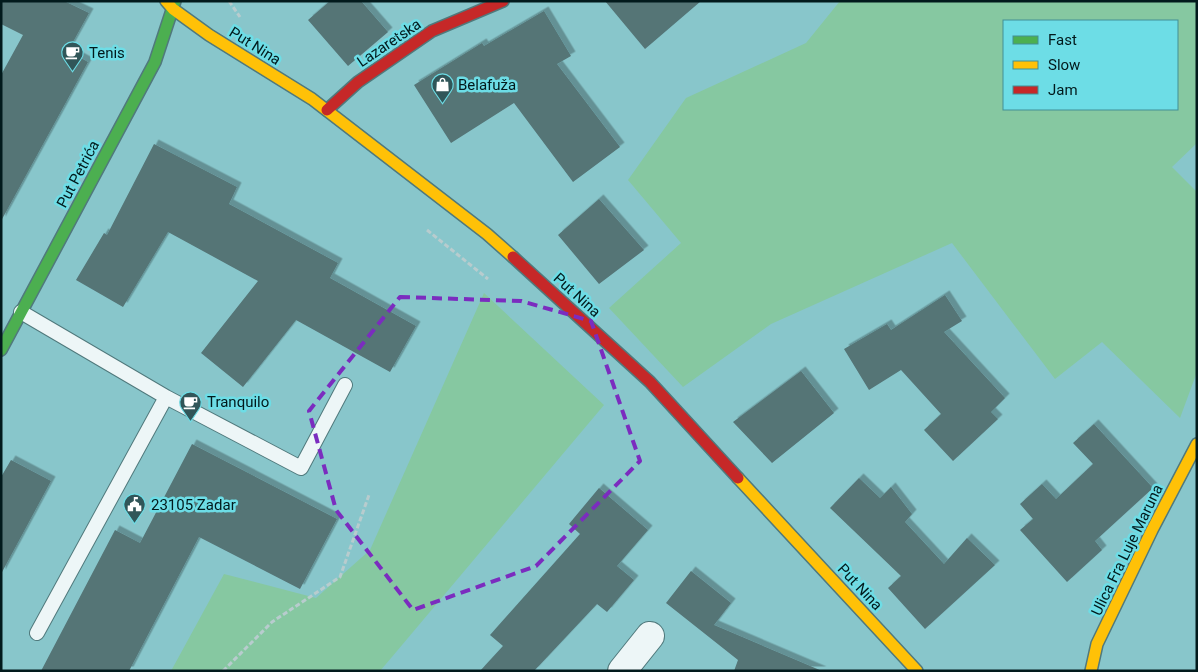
<svg xmlns="http://www.w3.org/2000/svg" width="1198" height="672" font-family="Roboto,sans-serif">
	<style>
		.green { fill: #86c8a1; fill-rule: evenodd }
		.building { fill: #547476; filter: url(#shadow) }
		.lines { fill: none; stroke-linecap: round; stroke-linejoin: round }
		.lane-casing { stroke: #50797c; stroke-width: 16 }
		.street-casing { stroke: #50797c; stroke-width: 30 }
		.fast-casing { stroke: #50797c; stroke-width: 14 }
		.slow-casing { stroke: #50797c; stroke-width: 14 }
		.jam-casing { stroke: #50797c; stroke-width: 14 }
		.path { stroke: #b8ccce; stroke-width: 3; stroke-dasharray: 5 2.5; stroke-linecap: butt }
		.lane { stroke: #edf6f7; stroke-width: 14 }
		.street { stroke: #edf6f7; stroke-width: 28 }
		.fast { stroke: #4caf50; stroke-width: 11 }
		.slow { stroke: #ffc107; stroke-width: 11 }
		.jam { stroke: #c62828; stroke-width: 11 }
		.marked { fill: none; stroke: #7b2cbf; stroke-width: 4; stroke-dasharray: 10 6; stroke-linejoin: round }
		.labels { text-anchor: middle; dominant-baseline: central; stroke-width: 5; stroke-linejoin: round; paint-order: stroke }
		.street-label { font-size: 15px; fill: #021a1c; stroke: #6ddde6 }
		.poi-label { font-size: 15px; fill: #021a1c; stroke: #6ddde6; text-anchor: start }
	</style>
	<defs>
		<filter id="shadow"><feDropShadow dx="4.5" dy="-4.5" stdDeviation="0" flood-color="#0004"/></filter>
	</defs>
	<rect width="100%" height="100%" fill="#88c6cb"/>
	<path class="green" d="M840 1H1197V143L1172 167 1197 192V372L1180 418 1102 342 1055 379 952 243 771 324 683 387 609 308 681 243 628 180 686 98 806 43ZM1004 21H1177V109H1004Z
		M484 293 604 405 397 651 380 671H171L224 574 316 598 370 550Z"/>
	<path class="building" d="M1 1H64L89 13 68 51 88 62 1 221V75L23 35 1 24Z
		M330 1H361L388 32 348 66 308 20Z
		M605 1H701L645 49Z
		M544 11 571 56 557 64 620 147 573 182 514 103 451 143 414 85 482 43 484 46Z
		M154 144 237 187 229 204 338 263 330 278 416 326 390 372 296 320 243 387 201 353 258 281 168 232 123 307 76 280 104 233 107 235Z
		M599 199 644 250 599 284 558 235Z
		M945 295 962 321 944 332 1005 398 991 412 998 419 953 461 924 430 941 414 901 370 869 390 844 349 887 324 891 330Z
		M801 371 834 413 772 463 733 422Z
		M1094 424 1153 488 1095 541 1102 550 1067 582 1020 530 1033 519 1020 504 1042 484 1056 499 1093 464 1073 443Z
		M192 444 337 519 300 589 199 537 129 671H41L115 530 140 543Z
		M11 460 51 481 1 574V477Z
		M859 478 880 498 891 487 912 514 905 522 944 564 967 538 995 565 925 629 888 588 901 576 830 508Z
		M599 488 648 530 617 566 634 580 607 612 597 604 534 671H480L503 646 490 635 580 534 569 524Z
		M691 571 731 603 714 625 822 671H734L738 660 666 603Z"/>
	<g class="lines">
		<defs>
			<path id="lane" d="M21 312 166 397 301 468 345 385
				M37 633 166 397"/>
			<path id="street" d="M622 671 650 636"/>
			<path id="fast" d="M1 350 155 62 175 1"/>
			<path id="slow" d="M166 1 173 9 209 35 312 99 487 234 513 257
				M738 478 917 671
				M1091 671 1097 644 1152 530 1197 444"/>
			<path id="jam" d="M327 110 358 82 432 31 503 1
				M513 257 650 382 738 478"/>
		</defs>
		<use href="#lane" class="lane-casing"/>
		<use href="#street" class="street-casing"/>
		<use href="#fast" class="fast-casing"/>
		<use href="#slow" class="slow-casing"/>
		<use href="#jam" class="jam-casing"/>
		<path class="path" d="M229 1 240 17
			M427 230 488 279
			M223 671 272 622 340 577 369 495"/>
		<use href="#lane" class="lane"/>
		<use href="#street" class="street"/>
		<use href="#fast" class="fast"/>
		<use href="#slow" class="slow"/>
		<use href="#jam" class="jam"/>
	</g>
	<path class="marked" d="M400 297 521 301 591 321 640 461 536 566 413 610 336 510 309 411Z"/>
	<defs>
		<symbol id="cafe-pin" viewBox="-11 -11 22 30"><path d="M0 17L-7.5 6A9.5 9.5 0 1 1 7.5 6Z" fill="#315659" stroke="#6ddde6"/><path d="M-5.5-4.5H6V0H3Q3 3.5 0 3.5H-2.5Q-5.5 3.5-5.5 0ZM3-3.2v2h1.7v-2ZM-6 4.5H4V6H-6Z" fill="#fff"/></symbol>
		<symbol id="shop-pin" viewBox="-11 -11 22 30"><path d="M0 17L-7.5 6A9.5 9.5 0 1 1 7.5 6Z" fill="#315659" stroke="#6ddde6"/><path d="M-5-2.5h2.3a2.7 3.5 0 0 1 5.4 0H5L5.5 6h-11ZM-1.5-2.5h3a1.5 2.3 0 0 0-3 0Z" fill="#fff"/></symbol>
		<symbol id="civic-pin" viewBox="-11 -11 22 30"><path d="M0 17L-7.5 6A9.5 9.5 0 1 1 7.5 6Z" fill="#315659" stroke="#6ddde6"/><path d="M-.6-6.5H3V-4.5H.6V-3L4-1V1h2V6H-6V1h2V-1L-.6-3ZM-1.2 2.5V6h2.4V2.5Z" fill="#fff"/></symbol>
	</defs>
	<g fill-rule="evenodd">
		<use href="#cafe-pin" x="60" y="40" width="25" height="34"/>
		<use href="#shop-pin" x="430" y="72" width="25" height="34"/>
		<use href="#cafe-pin" x="178" y="390" width="25" height="34"/>
		<use href="#civic-pin" x="122" y="492" width="25" height="34"/>
	</g>
	<g class="labels">
		<g class="street-label">
			<text transform="translate(389 43) rotate(-34)">Lazaretska</text>
			<text transform="translate(255 46) rotate(32)">Put Nina</text>
			<text transform="translate(78 174) rotate(-62)">Put Petrića</text>
			<text transform="translate(577 295) rotate(42)">Put Nina</text>
			<text transform="translate(1127 550) rotate(-64)">Ulica Fra Luje Maruna</text>
			<text transform="translate(860 587) rotate(47)">Put Nina</text>
		</g>
		<g class="poi-label">
			<text x="89" y="53">Tenis</text>
			<text x="458" y="85">Belafuža</text>
			<text x="207" y="402">Tranquilo</text>
			<text x="151" y="505">23105 Zadar</text>
		</g>
	</g>
	<rect width="1198" height="672" fill="none" stroke="#021a1c" stroke-width="5"/>
	<rect x="1003" y="20" width="175" height="90" fill="#6ddde6" stroke="#428f95"/>
	<rect x="1013" y="36" width="25" height="8" fill="#4caf50" stroke="#428f95"/>
	<text x="1048" y="45" font-size="15" fill="#021a1c">Fast</text>
	<rect x="1013" y="61" width="25" height="8" fill="#ffc107" stroke="#428f95"/>
	<text x="1048" y="70" font-size="15" fill="#021a1c">Slow</text>
	<rect x="1013" y="86" width="25" height="8" fill="#c62828" stroke="#428f95"/>
	<text x="1048" y="95" font-size="15" fill="#021a1c">Jam</text>
</svg>
